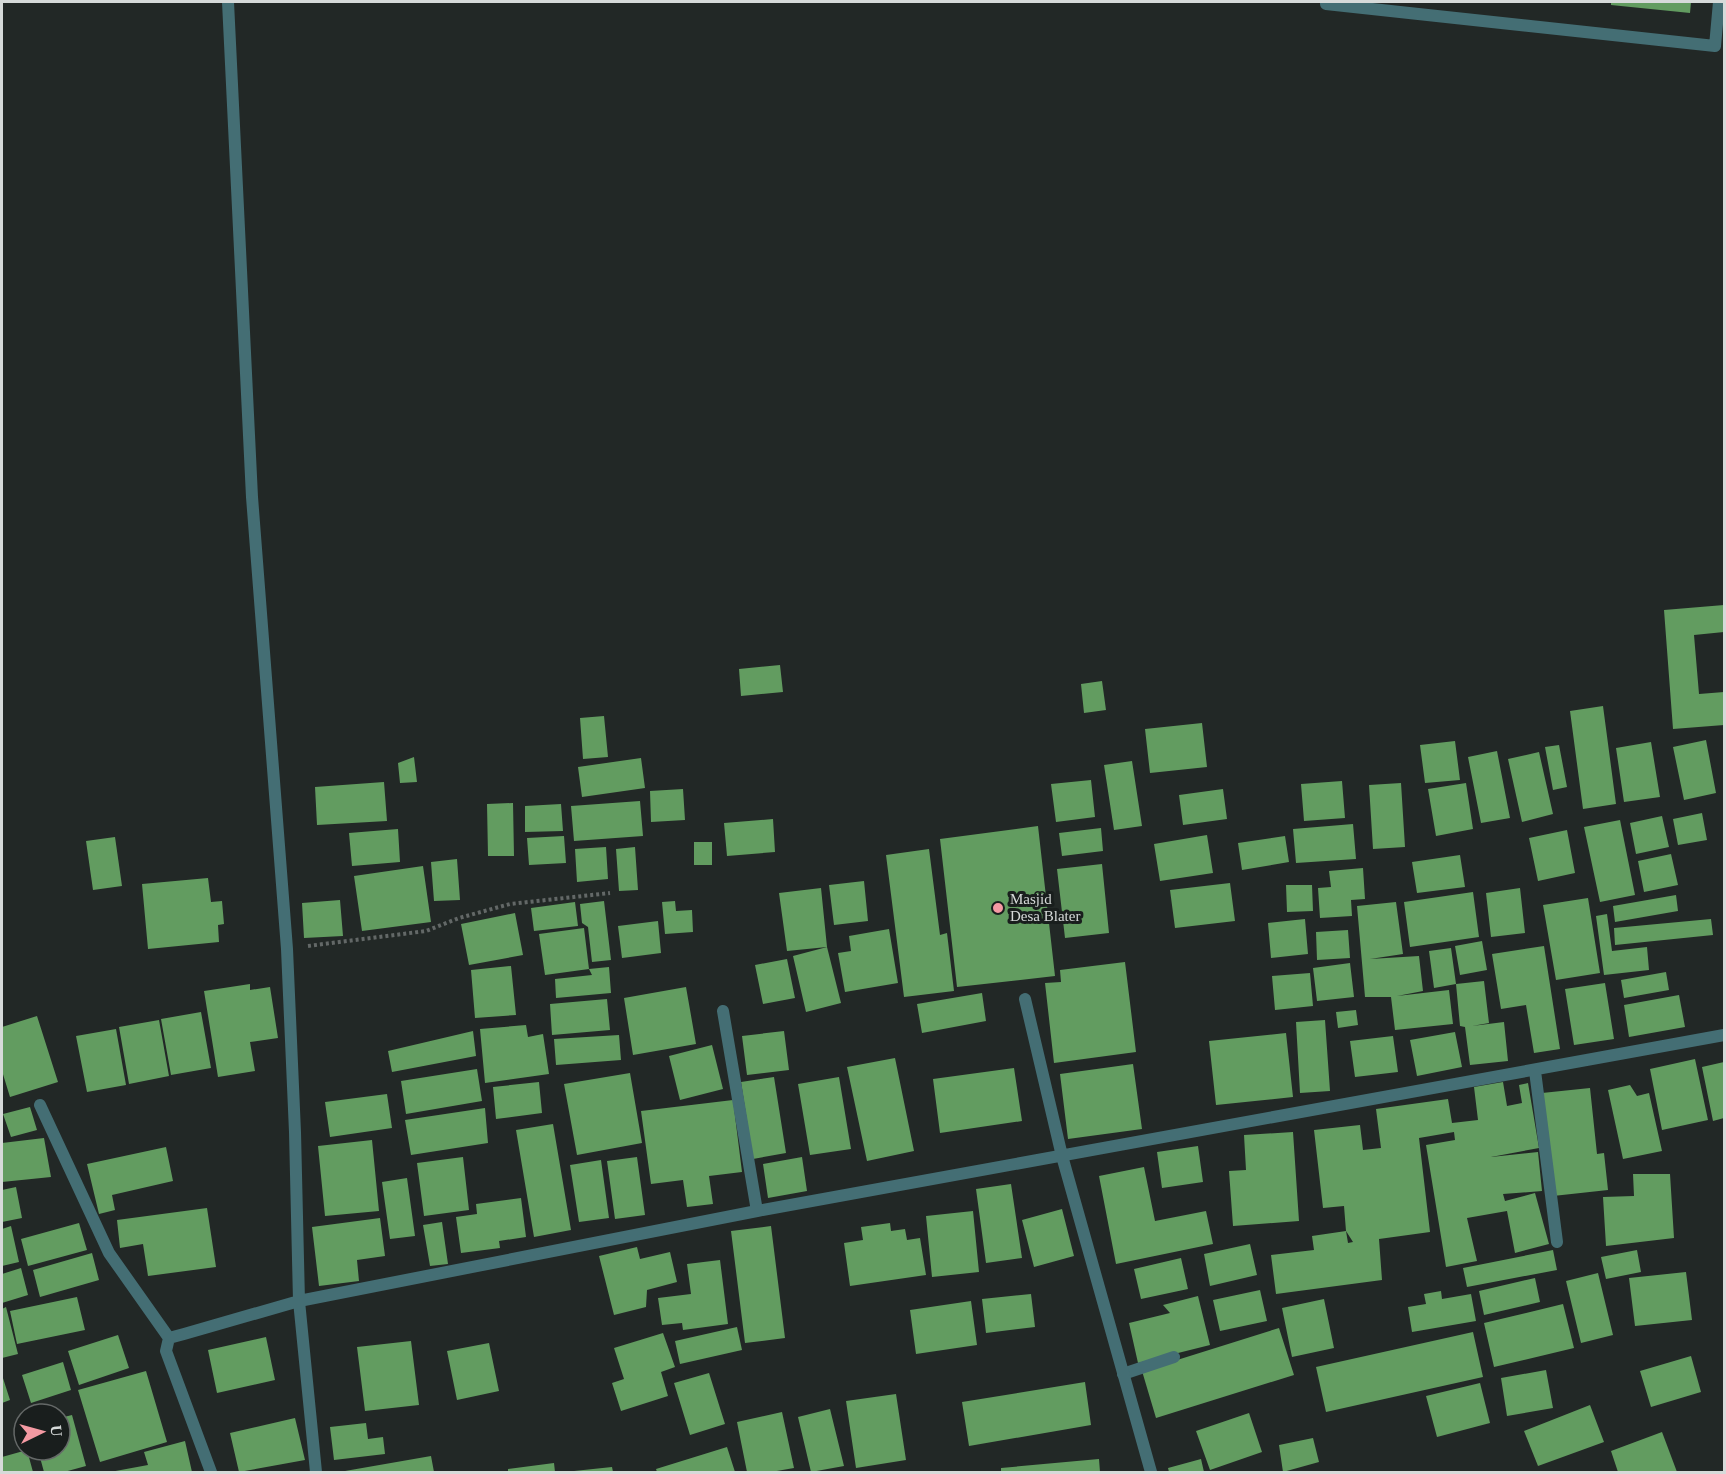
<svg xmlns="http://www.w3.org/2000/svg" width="1726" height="1474" font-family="'Times New Roman',serif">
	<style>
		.building { fill: #629c60 }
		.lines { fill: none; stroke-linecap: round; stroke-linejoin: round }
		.path { stroke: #636867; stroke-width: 4; stroke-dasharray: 3 3; stroke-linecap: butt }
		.lane { stroke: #446e74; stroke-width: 12 }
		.street { stroke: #446e74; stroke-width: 12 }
		.poi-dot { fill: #f49aa3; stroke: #191e1d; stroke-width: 2 }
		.labels { text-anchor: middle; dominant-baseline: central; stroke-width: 6; stroke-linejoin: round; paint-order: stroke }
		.poi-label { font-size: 15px; fill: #d6dad9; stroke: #191e1d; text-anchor: start }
	</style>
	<rect width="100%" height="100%" fill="#222826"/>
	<path class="building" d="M1611 2H1691L1690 13 1611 5Z
		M1724 605V632L1694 635 1699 694 1724 692V725L1673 729 1664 610Z
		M780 665 783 692 741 696 739 669Z
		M1102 681 1106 710 1084 713 1081 684Z
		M1603 706 1616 804 1583 809 1570 711Z
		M604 716 608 757 583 759 580 718Z
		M1202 723 1207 767 1150 773 1145 729Z
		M1706 740 1716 793 1684 800 1673 747Z
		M1455 741 1460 780 1425 783 1420 745Z
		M1651 742 1660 797 1624 802 1616 748Z
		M1559 745 1567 787 1553 790 1545 747Z
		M1497 751 1510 818 1481 823 1468 757Z
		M1539 752 1553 814 1522 822 1508 759Z
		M414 757 417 782 400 783 398 763Z
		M641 758 645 788 582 797 578 767Z
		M1132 761 1142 826 1114 830 1104 765Z
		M1091 780 1095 817 1056 822 1051 784Z
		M1342 781 1345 818 1304 821 1301 784Z
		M384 782 387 821 317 825 315 787Z
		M1401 783 1405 847 1373 849 1369 785Z
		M1466 783 1473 829 1436 836 1428 789Z
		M683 789 685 820 651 822 650 791Z
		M1223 789 1227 819 1183 825 1179 795Z
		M640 801 643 836 574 841 571 806Z
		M513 803 514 856H488L487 804Z
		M561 804 563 831 525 832V806Z
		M1702 813 1707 840 1678 845 1673 819Z
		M1662 816 1669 847 1636 854 1630 823Z
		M773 819 775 852 727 856 724 823Z
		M1620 820 1635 895 1600 902 1584 827Z
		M1353 824 1356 859 1296 863 1293 829Z
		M1038 826 1055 976 957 987 940 839Z
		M1101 828 1103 851 1062 856 1059 833Z
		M398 829 400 862 352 866 349 833Z
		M1567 830 1575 873 1538 881 1529 838Z
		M1207 835 1213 873 1160 881 1154 844Z
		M564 836 566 863 529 865 527 838Z
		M1285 836 1289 862 1242 870 1238 843Z
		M115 837 122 886 93 890 86 841Z
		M694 842H712V865H694Z
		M606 847 608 879 577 882 575 849Z
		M635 847 638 890 619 891 616 849Z
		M929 849 940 935 947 933 954 991 904 997 886 855Z
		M1671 854 1678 885 1644 892 1638 861Z
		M1460 855 1465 887 1417 893 1412 862Z
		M457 859 460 900 434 901 431 862Z
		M1102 864 1109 933 1065 938 1057 869Z
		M423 866 431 922 362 931 354 876Z
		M1363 868 1365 899 1351 900 1352 916 1320 918 1318 888 1331 887 1329 871Z
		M208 878 211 902 222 901 224 924 218 925 219 942 148 949 142 884Z
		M864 881 868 921 834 925 829 885Z
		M1230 883 1235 921 1175 928 1170 890Z
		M1286 885H1312L1313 911 1287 912Z
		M821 888 827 947 841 1003 806 1012 793 956 827 947 787 951 779 893Z
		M1520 888 1525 933 1491 937 1486 893Z
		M1473 892 1479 937 1410 947 1404 902Z
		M1676 895 1678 911 1615 922 1613 906Z
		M1588 898 1600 973 1556 980 1543 905Z
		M340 900 343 936 304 938 302 903Z
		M604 901 611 960 592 962 588 927 582 923 580 904Z
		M675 901 676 911 692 910 693 932 665 934 662 902Z
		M575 902 578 926 534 931 531 908Z
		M1396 902 1403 954 1370 959 1419 956 1423 991 1397 996 1449 990 1453 1024 1395 1030 1391 997H1365L1357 906Z
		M515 913 523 955 469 965 461 924Z
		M1607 914 1612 951 1647 947 1649 970 1604 975 1596 916Z
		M1305 919 1308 954 1271 958 1268 923Z
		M1711 919 1713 935 1615 945 1614 928Z
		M658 921 661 953 622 958 618 926Z
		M584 928 589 969 609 967 611 993 556 998 555 979 592 975 589 969 545 975 539 934Z
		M889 929 898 983 845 992 838 953 851 951 849 936Z
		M1348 930 1350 958 1317 960 1316 932Z
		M1482 941 1487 970 1460 975 1455 946Z
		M1544 946 1560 1049 1534 1053 1526 1005 1501 1009 1492 954Z
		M1451 948 1456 984 1484 981 1489 1023 1472 1026 1504 1022 1508 1061 1470 1065 1465 1027 1460 1026 1456 984 1434 988 1429 951Z
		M787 959 795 998 763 1004 755 965Z
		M1125 962 1136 1052 1054 1063 1045 983 1061 982 1060 970Z
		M1350 963 1354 997 1317 1001 1313 968Z
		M511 966 516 1015 475 1018 471 970Z
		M1666 972 1669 990 1624 998 1621 980Z
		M1310 973 1313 1006 1275 1010 1272 976Z
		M1605 983 1614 1039 1574 1045 1565 989Z
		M250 984V990L270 987 278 1038 250 1042 255 1071 218 1077 204 991Z
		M686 987 696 1044 633 1055 624 998Z
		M982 993 986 1021 922 1033 917 1004Z
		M1679 995 1685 1027 1629 1037 1624 1005Z
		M607 999 610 1030 552 1035 550 1004Z
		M1356 1010 1358 1025 1338 1028 1336 1012Z
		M201 1012 211 1068 171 1075 161 1019Z
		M37 1016 58 1082 10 1097 2 1071V1027Z
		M159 1020 169 1076 129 1084 119 1027Z
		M1325 1020 1330 1091 1300 1093 1296 1022Z
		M526 1025 528 1037 543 1034 549 1074 485 1083 480 1029Z
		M116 1029 126 1085 87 1092 76 1036Z
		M473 1031 476 1056 392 1072 388 1051Z
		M784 1031 789 1070 747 1075 742 1036Z
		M1455 1032 1462 1067 1417 1076 1410 1040Z
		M1286 1033 1293 1097 1216 1105 1209 1041Z
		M619 1035 621 1060 556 1065 554 1039Z
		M1393 1036 1398 1072 1355 1077 1350 1041Z
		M712 1045 723 1089 680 1100 669 1056Z
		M895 1058 914 1151 867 1161 847 1067Z
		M1695 1059 1708 1120 1662 1130 1650 1069Z
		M1724 1062V1118L1713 1121 1702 1067Z
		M1133 1064 1142 1129 1068 1139 1060 1074Z
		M1014 1068 1022 1121 940 1133 933 1079Z
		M477 1069 482 1101 406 1114 401 1081Z
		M630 1073 642 1143 577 1155 564 1084Z
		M774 1077 786 1153 753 1159 741 1082Z
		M839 1077 851 1149 810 1155 798 1084Z
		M539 1082 542 1113 496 1119 493 1087Z
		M1503 1082 1507 1106 1522 1103 1519 1085 1528 1083 1539 1148 1491 1157 1538 1152 1542 1191 1503 1194 1505 1201 1535 1193 1549 1244 1515 1253 1507 1211 1467 1218 1477 1261 1446 1267 1426 1145 1455 1140 1454 1132 1419 1138 1430 1232 1379 1239 1382 1280 1276 1294 1271 1255 1314 1250 1312 1236 1346 1231 1348 1243 1353 1242 1346 1231 1344 1206 1323 1208 1314 1130 1360 1125 1363 1150 1381 1148 1376 1109 1448 1099 1452 1123 1478 1120 1474 1087Z
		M1630 1085 1637 1096 1649 1093 1662 1151 1623 1159 1608 1090Z
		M1590 1088 1597 1154 1604 1153 1608 1190 1553 1196 1542 1093Z
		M387 1094 392 1128 330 1137 325 1102Z
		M733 1100 742 1172 709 1176 713 1204 687 1207 683 1180 651 1184 641 1111Z
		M30 1107 37 1130 11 1137 3 1114Z
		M485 1108 488 1143 411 1155 405 1120Z
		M553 1124 571 1230 534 1237 516 1130Z
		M1293 1132 1299 1221 1233 1226 1229 1171 1246 1170 1244 1135Z
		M44 1138 51 1177 2 1182V1143Z
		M372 1140 379 1211 325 1216 318 1146Z
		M1198 1146 1203 1182 1162 1188 1157 1152Z
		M166 1147 173 1181 112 1195 115 1210 99 1214 87 1164Z
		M463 1157 469 1210 424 1216 417 1163Z
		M637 1157 645 1215 615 1219 607 1161Z
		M802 1157 807 1191 768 1198 763 1164Z
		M601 1160 609 1218 579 1222 570 1165Z
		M1144 1167 1155 1221 1206 1211 1213 1244 1116 1264 1099 1176Z
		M1633 1174H1670L1674 1238 1606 1246 1603 1197 1634 1196Z
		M407 1178 415 1236 390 1239 382 1182Z
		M1011 1184 1022 1258 986 1263 976 1189Z
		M16 1187 22 1218 2 1222V1190Z
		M521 1198 526 1237 499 1241 500 1248 461 1253 456 1217 477 1214 476 1204Z
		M207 1208 216 1267 148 1276 143 1244 120 1248 117 1220Z
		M1062 1209 1074 1256 1034 1267 1022 1220Z
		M973 1211 979 1272 932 1277 926 1216Z
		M380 1218 385 1256 357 1260 359 1281 319 1286 312 1227Z
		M442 1222 448 1264 430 1266 423 1225Z
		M79 1223 87 1250 28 1266 21 1239Z
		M890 1223 891 1231 905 1229 907 1240 920 1238 926 1275 850 1286 844 1243 863 1240 861 1227Z
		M11 1226 19 1262 2 1266V1229Z
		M771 1226 785 1338 745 1343 731 1231Z
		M1250 1244 1257 1275 1210 1286 1204 1254Z
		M637 1247 640 1259 670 1252 677 1282 647 1290 646 1307 614 1315 599 1256Z
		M1553 1250 1557 1270 1467 1287 1463 1268Z
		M1637 1250 1641 1272 1606 1279 1601 1257Z
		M92 1253 99 1280 40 1297 33 1270Z
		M1181 1258 1188 1289 1141 1299 1134 1269Z
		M720 1260 728 1324 683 1330 682 1323 662 1325 658 1298 691 1294 687 1264Z
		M21 1268 28 1295 2 1303V1274Z
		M1686 1272 1692 1320 1635 1326 1629 1278Z
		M1598 1273 1613 1335 1581 1343 1566 1281Z
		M1535 1278 1540 1302 1484 1315 1479 1291Z
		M1260 1290 1267 1321 1220 1331 1213 1300Z
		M1441 1291 1442 1299 1471 1294 1476 1321 1412 1332 1408 1307 1426 1304 1424 1294Z
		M1031 1294 1035 1327 986 1333 982 1299Z
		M1198 1296 1210 1345 1138 1363 1129 1323 1170 1313 1163 1305Z
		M77 1297 85 1330 17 1344 10 1311Z
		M1324 1299 1334 1348 1292 1357 1282 1308Z
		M971 1301 977 1345 916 1354 910 1310Z
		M1563 1304 1574 1348 1494 1367 1484 1323Z
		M6 1307 18 1354 2 1358V1309Z
		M737 1327 742 1350 680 1364 675 1341Z
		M1279 1328 1294 1375 1156 1418 1142 1371Z
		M1473 1332 1483 1377 1326 1412 1316 1367Z
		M663 1333 675 1367 661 1372 668 1396 621 1411 612 1383 624 1379 614 1348Z
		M118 1335 129 1368 79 1385 68 1351Z
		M266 1337 275 1380 217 1393 208 1350Z
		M411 1341 419 1405 365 1411 357 1347Z
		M489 1343 499 1391 457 1400 447 1351Z
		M1691 1356 1701 1392 1651 1407 1640 1371Z
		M63 1362 71 1390 31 1403 22 1375Z
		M1546 1370 1553 1408 1507 1416 1501 1378Z
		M146 1371 167 1442 100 1462 78 1390Z
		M709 1373 725 1424 690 1435 674 1383Z
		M2 1375 10 1400 2 1403Z
		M1085 1382 1091 1425 969 1446 962 1402Z
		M1480 1383 1490 1423 1437 1437 1426 1396Z
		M896 1394 906 1460 856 1468 846 1401Z
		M1590 1405 1604 1442 1538 1466 1524 1431Z
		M830 1409 844 1466 811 1472 798 1417Z
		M782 1412 794 1468 771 1472H747L737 1422Z
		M1249 1413 1262 1452 1210 1470 1196 1431Z
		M72 1415 86 1466 64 1472H44L38 1450H60V1418Z
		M295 1418 305 1460 239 1472 230 1433Z
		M366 1423 368 1439 383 1437 385 1454 334 1460 330 1427Z
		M1662 1432 1677 1472H1618L1611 1451Z
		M1313 1438 1319 1462 1283 1472 1279 1445Z
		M185 1441 192 1472H110L148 1465 144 1452Z
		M727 1447 735 1472H657L656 1469Z
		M27 1450 33 1472H2V1457Z
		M431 1456 434 1472H345V1471Z
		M1099 1459 1100 1472H1001V1468Z
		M1201 1459 1204 1472H1169L1168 1468Z
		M554 1463 555 1472H508V1469Z
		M612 1467 613 1472H574V1471Z"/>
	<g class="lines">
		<path class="path" d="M308 946 426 931 459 918 510 904 610 893"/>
		<path class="lane" d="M1326 2V4L1715 46 1719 2
			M1123 1374 1174 1357"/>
		<path class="street" d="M228 2 252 497 287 949 295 1132 299 1301 316 1472
			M1025 999 1062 1156 1151 1472
			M723 1011 757 1211
			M1535 1071 1557 1242
			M40 1105 109 1253 169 1338
			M211 1472 166 1351 169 1338 184 1334 299 1301 757 1211 1724 1035"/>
	</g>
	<circle class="poi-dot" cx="998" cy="908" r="6"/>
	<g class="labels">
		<g class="poi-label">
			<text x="1010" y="899">Masjid<tspan x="1010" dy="17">Desa Blater</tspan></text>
		</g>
	</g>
	<rect width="1726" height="1474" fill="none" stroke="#d6dad9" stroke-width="6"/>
	<g transform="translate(42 1432) rotate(85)"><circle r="28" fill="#191e1d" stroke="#656968" stroke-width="1.5"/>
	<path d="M0-4.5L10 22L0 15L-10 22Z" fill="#f49aa3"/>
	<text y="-9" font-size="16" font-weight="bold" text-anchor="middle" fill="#d6dad9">U</text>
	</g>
</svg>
